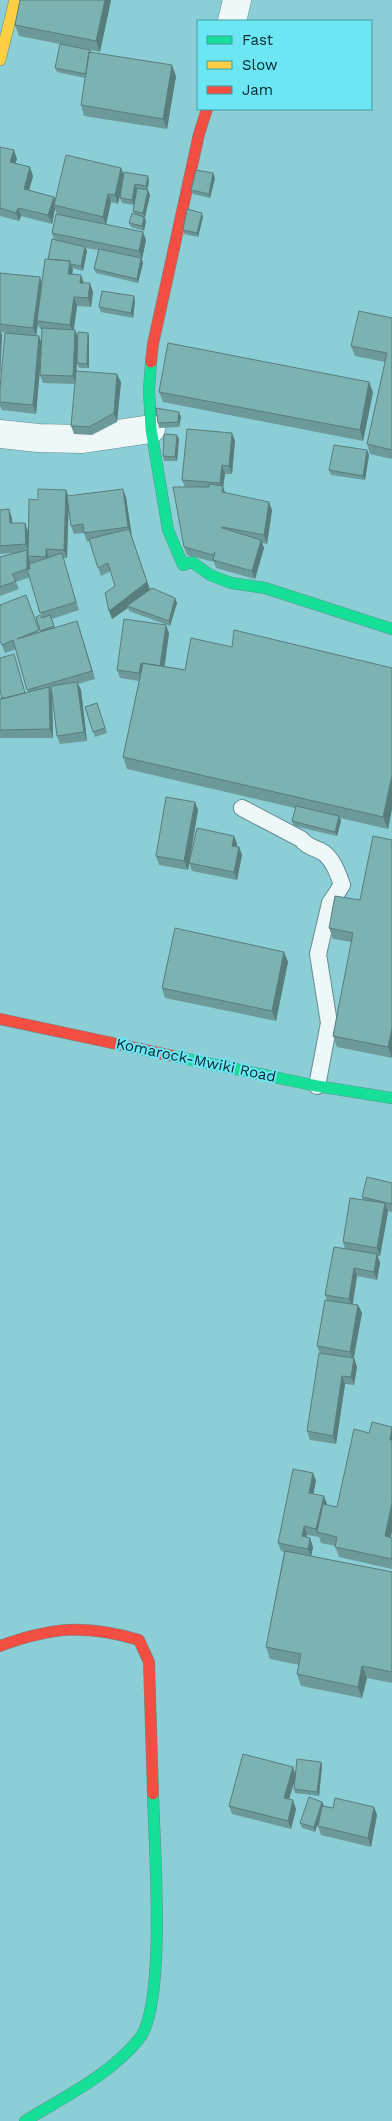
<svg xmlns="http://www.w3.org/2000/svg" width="392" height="2121" font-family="'Work Sans',sans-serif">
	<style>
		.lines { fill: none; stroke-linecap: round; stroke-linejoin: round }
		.lane-casing { stroke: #638d92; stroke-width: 18 }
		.street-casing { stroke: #638d92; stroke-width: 29 }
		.fast-casing { stroke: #638d92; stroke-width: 12 }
		.slow-casing { stroke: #638d92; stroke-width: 12 }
		.jam-casing { stroke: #638d92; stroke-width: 12 }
		.lane { stroke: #eef8f9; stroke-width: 16 }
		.street { stroke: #eef8f9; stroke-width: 28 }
		.fast { stroke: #16e098; stroke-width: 11 }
		.slow { stroke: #ffcf43; stroke-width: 11 }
		.jam { stroke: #f24e42; stroke-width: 11 }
		.wall { fill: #6c999a; fill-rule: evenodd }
		.shaded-wall { fill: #587d7d }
		.building { fill: #7db2b3; stroke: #587d7d }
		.labels { text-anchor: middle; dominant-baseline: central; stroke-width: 4; stroke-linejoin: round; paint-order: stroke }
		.street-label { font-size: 15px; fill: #00282d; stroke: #6de6f4 }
	</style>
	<rect width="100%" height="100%" fill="#8cced5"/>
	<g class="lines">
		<defs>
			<path id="lane" d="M242 808 301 839C309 849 316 847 324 853 334 861 338 874 342 885L330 903 318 954 329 1023 317 1086"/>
			<path id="street" d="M232 21 237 0
				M0 434 38 438 83 439 151 429"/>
			<path id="fast" d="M151 362 149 390 151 429 168 530 183 565 192 562 210 575 231 583 265 588 392 629
				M173 1056 317 1086 392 1098
				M25 2121C64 2097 110 2075 139 2039 167 2005 154 1843 153 1794"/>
			<path id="slow" d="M0 60 15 0"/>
			<path id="jam" d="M151 362 153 344 199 134 207 109
				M0 1019 173 1056
				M0 1646C51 1627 87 1624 139 1640L149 1662 153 1794"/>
		</defs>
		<use href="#lane" class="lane-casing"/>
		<use href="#street" class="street-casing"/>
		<use href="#fast" class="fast-casing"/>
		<use href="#slow" class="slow-casing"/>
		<use href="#jam" class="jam-casing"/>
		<use href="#lane" class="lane"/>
		<use href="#street" class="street"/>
		<use href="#fast" class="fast"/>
		<use href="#slow" class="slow"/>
		<use href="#jam" class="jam"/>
	</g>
	<path class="wall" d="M111 0 100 52 69 46 90 50 91 53 176 76 167 129 84 116 81 105 85 78 57 72 55 68 60 44 19 36 15 25Z
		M0 147 17 159 15 163 33 176 29 190 54 197 55 201 121 168 124 175 149 180 148 190 150 195 145 217 146 221 144 231 131 227 129 223 134 214 133 211 137 189 134 205 122 203 120 198 123 182 118 204 111 202 106 224 146 240 142 259 143 263 138 283 96 273 94 269 98 250 86 248 87 251 83 271 72 268V274L83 283 93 292 91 307 77 306 74 330H75L78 337 88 333 89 337V368H79L77 363V351L76 372 121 382 117 422 92 435 74 434 71 426 75 384 43 383 40 375V370L36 414 2 410 0 406V388L23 335 1 332 2 335 0 378V273L40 277 42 283 54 240 52 233 57 214 55 209 52 224 21 216 19 221 0 216ZM38 324 40 329 42 330 41 341 36 336Z
		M215 178 210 198 193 194 191 190Z
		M203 217 198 237 184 234 183 230Z
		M135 301 133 318 101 312 99 307Z
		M392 318V459L370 454 367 444 385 362 355 356 351 346Z
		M159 392H373L363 441 163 402Z
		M181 417 179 427 159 428 158 423Z
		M232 433 235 441 232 474H225L223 487 225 493 272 510 267 544 262 543 264 548 255 579 216 568 214 562 187 555 184 547 185 487 182 480Z
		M179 439 177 461H164L163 456Z
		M367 450 369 455 365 480 331 475 329 470Z
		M66 490 68 496 126 497 131 536 150 590 175 598 177 603 170 626 129 611 128 607 112 619 115 586 111 571 101 576 89 541 87 542 84 533 74 534 71 526 68 505 67 558H63L79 610 52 619 55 628 80 630 95 679 78 684 81 690 87 741 60 744 57 736 52 692H51L52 695 53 738H0V699H2L16 659 25 693 28 692 16 649 5 653 0 641 26 595 39 633 41 632 36 617 42 618 30 577 16 582 19 589 0 596V557L13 553 0 554V510L12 518V523L28 531 38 500Z
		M169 633 165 666 185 670 232 647 392 668V809L388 829 340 818 341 821 337 836 294 826 292 821 295 808 127 769 123 757 139 681 120 678 117 670Z
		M97 703 107 733 95 737 85 707Z
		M195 802 198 810 188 870 159 865 156 856Z
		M234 836 237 844 236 846 239 847 242 855 237 880 192 871 189 863Z
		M392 840V1058L337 1047 333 1036 352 942 333 939 329 928 360 900Z
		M284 952 288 962 276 1021 165 998 162 988Z
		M392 1183V1212L388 1211 380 1256H378L380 1263 377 1280 357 1276 353 1304 358 1305 362 1313 354 1358 357 1367 354 1385 345 1384 336 1444 310 1440 307 1431 320 1353 317 1346 327 1300 325 1295 345 1249 343 1242 363 1200 362 1197Z
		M392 1427V1531L391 1537 392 1538V1569L339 1557 335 1546 321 1543 319 1537 307 1535V1538H310L313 1547 311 1556 392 1572V1683L367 1678 362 1698 301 1686 297 1674 299 1665 270 1659 266 1647 284 1552 281 1551 278 1543 313 1473 316 1481 313 1494 326 1505 337 1507 369 1433Z
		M321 1762 322 1766 319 1796 295 1793 294 1789V1780L289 1799 296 1809 291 1829 232 1814 229 1806 293 1767 295 1774Z
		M322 1802 324 1806 333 1808 374 1807 377 1815 371 1847 321 1835 318 1826 319 1822 315 1832 302 1828 300 1823Z"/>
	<path class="shaded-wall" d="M105 0H111L100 52 96 41Z
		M172 65 176 76 167 129 163 119Z
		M14 150 17 159 13 170 10 162Z
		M30 167 33 176 27 198 24 189Z
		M121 168 124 176 118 204 115 195Z
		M213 173 215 178 210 198 209 194Z
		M148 176 149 180 147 190 146 186Z
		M135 184 137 189 134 205 132 200Z
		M148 190 150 195 145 217 143 213Z
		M108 194 111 202 106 225 103 217Z
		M54 197 57 205H54L55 209 52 224 48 215Z
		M18 208 21 216 19 221 16 213Z
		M202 213 203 217 198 237 197 233Z
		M144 217 146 221 144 231 142 226Z
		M143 232 146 240 142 259 139 251Z
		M85 247 87 251 83 271 81 266Z
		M141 258 143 263 138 283 137 279Z
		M70 261 73 270 71 282 68 274Z
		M81 275 84 283H80Z
		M40 277 43 286 37 321 38 324 36 336 33 328Z
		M90 283 93 292 91 307 88 298Z
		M134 296 135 301 133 318 131 313Z
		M74 297 77 306 73 333 70 325Z
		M0 330 2 335 0 378Z
		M75 330 78 338 76 384 73 376Z
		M88 333 89 337V368L87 364Z
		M39 336 42 345 36 414 33 405Z
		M117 374 121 382 117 422 114 413Z
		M369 382 373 392 363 441 360 430Z
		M179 412 181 417 179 427 178 422Z
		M232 433 235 441 232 474 229 466Z
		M177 435 179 439 177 461 175 457Z
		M367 450 369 455 365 480 363 476Z
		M222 465 225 474 223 487 226 495 222 492 223 490 220 483Z
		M123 489 126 497 132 536 128 527Z
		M66 490 69 498 67 558 64 550Z
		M269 502 272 510 267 544 264 535Z
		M9 509 12 518 13 532 10 523Z
		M25 523 28 531 29 553 26 544Z
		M129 529 150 590 127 606 128 608 112 619 109 611Z
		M261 540 264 548 255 579 252 571Z
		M46 549 49 558V565L46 557Z
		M27 550 29 556H28L30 562V577L27 569Z
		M175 598 177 603 170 626 169 621Z
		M77 621 80 630 95 679 92 671Z
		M166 625 169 633 163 674 160 666Z
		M141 663 144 671 142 681 139 673Z
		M77 682 81 690 87 741 84 732Z
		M49 687 52 695 53 738 50 729Z
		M392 776V809L388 829 383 817Z
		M195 802 198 810 188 870 184 861Z
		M339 816 341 821 337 836 335 832Z
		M234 836 237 844 235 854 232 846Z
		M239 847 242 855 237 880 234 872Z
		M284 952 288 962 276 1021 272 1011Z
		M392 1028V1058L388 1047Z
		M385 1203 388 1212 380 1256 377 1248Z
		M377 1254 380 1263 377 1280 374 1272Z
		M354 1268 357 1276 352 1307 349 1299Z
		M358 1305 362 1313 353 1360 350 1352Z
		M354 1358 357 1367 354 1385 351 1377Z
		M342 1376 345 1384 336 1444 333 1436Z
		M392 1428V1446L390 1440Z
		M313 1473 316 1481 312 1501 309 1493Z
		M324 1496 327 1504 320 1533 317 1532 316 1529Z
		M392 1503V1531L388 1547 385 1536Z
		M304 1526 307 1535 305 1545 302 1536Z
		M310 1538 313 1547 311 1557 308 1549Z
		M362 1666 367 1678 362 1698 358 1687Z
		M321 1762 322 1766 319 1796 317 1792Z
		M293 1767 296 1776 287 1806 284 1798Z
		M293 1800 296 1809 291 1829 288 1821Z
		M322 1802 324 1806 315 1832 314 1827Z
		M374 1807 377 1815 371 1847 368 1838Z"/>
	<path class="building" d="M20 0H105L96 41 15 25Z
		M60 44 90 50V52H89L86 74 55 68Z
		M89 52 172 65 163 119 81 105Z
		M0 147 14 150 10 162 30 167 24 189 54 197 48 215 18 208 16 213 0 208Z
		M66 155 121 168 115 195 108 194 103 217 54 205Z
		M196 170 213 173 209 194 191 190Z
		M124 172 148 176 146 186 135 184 132 200 120 198Z
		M137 188 148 190 143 213 133 211Z
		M187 209 202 213 197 233 183 230Z
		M132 213 144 217 142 226 129 223Z
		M56 214 143 232 139 251 52 233Z
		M52 239 85 247 81 266 70 264V261L48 259Z
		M99 249 141 258 137 279 94 269Z
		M45 259 70 261 68 274 81 275 80 283H90L88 298 74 297 70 325 37 321Z
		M0 273 40 277 33 328 0 324Z
		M102 291 134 296 131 313 99 307Z
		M359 311 392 318V450L367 444 387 353 351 346Z
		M42 328 75 330 73 376 40 375Z
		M78 332 88 333 87 364 77 363Z
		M5 333 39 336 33 405 0 402V388Z
		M168 343 369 382 360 430 159 392Z
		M76 371 117 374 114 413 89 427 71 426Z
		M156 408 179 412 178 422 158 423Z
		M187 429 232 433 229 466 222 465 220 483 182 480Z
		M164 434 177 435 175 457 163 456Z
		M334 445 367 450 363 476 329 470Z
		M209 484 223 486 222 492 269 502 264 535 222 527V528L261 540 252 571 213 560 215 552 213 555 184 547 173 487H209Z
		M38 489 66 490 64 550 46 549V557L28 556 29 499 38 500Z
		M123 489 128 527 84 533 83 524 71 526 67 496Z
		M9 509 10 523H25L26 544 0 546V510Z
		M129 529 147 582 109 611 105 593 115 586 108 563 98 568 89 539Z
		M27 550V569L12 574 16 581 0 587V557Z
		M62 553 76 602 40 613 27 569H30L29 564Z
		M152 588 175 598 169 621 127 606Z
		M26 595 39 630 17 639 77 621 92 671 27 690 13 640 2 645 0 641V605Z
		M40 615 42 618 50 615 54 626 40 631 36 617Z
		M124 619 166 625 160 666 141 663 139 673 117 670Z
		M234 630 392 668V776L383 817 123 757 143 663 185 670 191 638 232 647Z
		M14 654 25 693 2 699 0 690V658Z
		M77 682 84 732 57 736 51 686Z
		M49 687 50 729 0 730V699Z
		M97 703 105 728 93 732 85 707Z
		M166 797 195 802 184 861 156 856Z
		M296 806 339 816 335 832 292 821Z
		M197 828 234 836 232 846 239 847 234 872 189 863Z
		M373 836 392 840V1028L388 1047 333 1036 353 933 329 928 335 896 360 900Z
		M175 928 284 952 272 1011 162 988Z
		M367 1177 392 1183V1204L362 1197Z
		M350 1198 385 1203 377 1248 343 1242Z
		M334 1247 377 1254 374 1272 354 1268 349 1299 325 1295Z
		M325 1300 358 1305 350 1352 317 1346Z
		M319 1353 354 1358 351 1377 342 1376 333 1436 307 1431Z
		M372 1422 392 1427 390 1440H392V1503L385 1536 392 1538V1559L335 1547 337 1537 317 1532 323 1504 337 1507 354 1429 369 1433Z
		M293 1469 313 1473 309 1493 324 1496 316 1529 304 1526 302 1536 310 1538 308 1549 278 1543Z
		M285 1551 392 1572V1672L362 1666 358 1687 297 1674 301 1654 266 1647Z
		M243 1754 293 1767 284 1798 293 1800 288 1821 229 1806Z
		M297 1759 321 1762 317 1792 294 1789Z
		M309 1797 322 1802 314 1827 300 1823Z
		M335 1798 374 1807 368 1838 318 1826 322 1806 333 1808Z"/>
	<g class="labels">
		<g class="street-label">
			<text transform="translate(196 1060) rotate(12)">Komarock-Mwiki Road</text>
		</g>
	</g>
	<rect x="197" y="20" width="175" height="90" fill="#6de6f4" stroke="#419aa4"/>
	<rect x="207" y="36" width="25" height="8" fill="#16e098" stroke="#419aa4"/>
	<text x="242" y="45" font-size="15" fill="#00282d">Fast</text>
	<rect x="207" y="61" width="25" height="8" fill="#ffcf43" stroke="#419aa4"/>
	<text x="242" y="70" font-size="15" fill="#00282d">Slow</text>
	<rect x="207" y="86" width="25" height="8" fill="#f24e42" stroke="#419aa4"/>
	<text x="242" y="95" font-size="15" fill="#00282d">Jam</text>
</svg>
